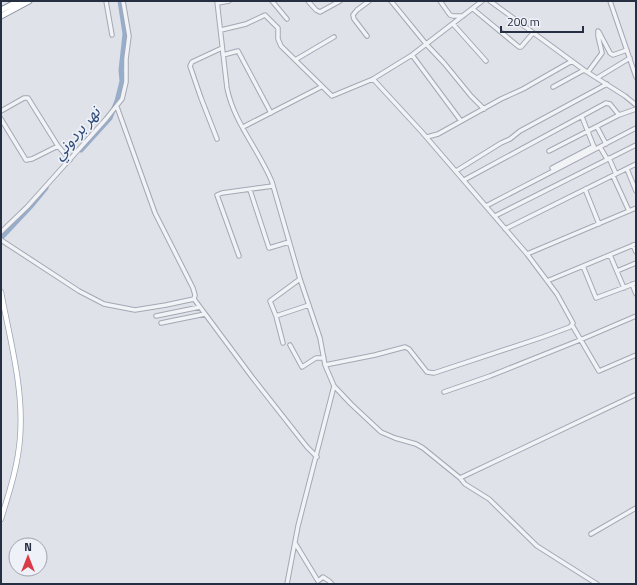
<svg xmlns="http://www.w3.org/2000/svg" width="637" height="585" font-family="'Titillium Web','Noto Sans Arabic',sans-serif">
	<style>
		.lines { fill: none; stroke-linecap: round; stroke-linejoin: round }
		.river { stroke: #97adcc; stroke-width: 5 }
		.minor-casing { stroke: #a4a8b3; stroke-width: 5.5 }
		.major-casing { stroke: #9da5b6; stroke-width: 6 }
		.highway-casing { stroke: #858ea1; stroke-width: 7 }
		.minor { stroke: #f2f3f7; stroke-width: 3.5 }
		.major { stroke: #fff; stroke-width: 4.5 }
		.highway { stroke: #fff; stroke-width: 5 }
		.labels { text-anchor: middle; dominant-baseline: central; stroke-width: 3.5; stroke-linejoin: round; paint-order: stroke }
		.water-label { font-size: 16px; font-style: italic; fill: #2e4a78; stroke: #eef1f7 }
	</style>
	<rect width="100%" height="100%" fill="#dfe2e9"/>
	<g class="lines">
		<path class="river" d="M81 150 110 118 117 101 122 81 121 70 125 34 120 1
			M1 238 32 205 46 188"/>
		<defs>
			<path id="minor" d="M106 1 112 35
				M217 1 227 88C234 123 259 150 272 182L300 279 320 338 325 365 334 386 351 404 381 432 395 438 416 444 423 448 460 478 465 484 489 499 537 546 597 584
				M272 1 287 19
				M308 1 316 10 320 12 340 1
				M391 1 427 45 444 63 471 96 484 109
				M440 1 450 15 453 16H463
				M490 1 584 70 625 96 636 105
				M610 1 636 77
				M218 3 229 1
				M473 9 519 47H521L533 33
				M453 24 486 61
				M221 30 246 24 265 15 278 28V39L281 46 332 96 373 79 412 55 482 1
				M599 32 610 53 613 55 627 50
				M367 36 354 19 353 15 357 10 369 1
				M223 55 238 51 271 113
				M412 55 461 121
				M295 60 334 37
				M588 72 602 53 598 36V31
				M597 78 630 58
				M553 87 584 70
				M117 107 155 213 193 288 195 295 194 299 252 377 307 447 317 457
				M1 111 24 98H28L58 146 70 160
				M582 117 594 147
				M1 119 26 160 32 159 58 146
				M243 127 321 87
				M597 127 606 144
				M427 137 438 134 501 99 523 89 572 61
				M217 139 201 98 190 66 192 62 222 48
				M600 147 607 159
				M549 151 619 115 636 109
				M609 158 616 174
				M552 168 594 146
				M627 169 636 191
				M456 171 501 143 510 139 520 131 607 84
				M613 176 629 211
				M464 180 606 103 610 104 619 115
				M585 189 599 224
				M250 190 269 248 289 242
				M486 206 636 128
				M495 216 636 145
				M505 229 636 164
				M1 232 27 207 106 119 122 99 126 82V59L129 36 123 1
				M1 240 79 291 104 304 135 310 166 305 194 299
				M633 245 636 252
				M527 254 636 208
				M610 255 624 288
				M239 256 217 195 222 193 273 186
				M583 266 596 298 636 283
				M617 271 636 263
				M547 281 636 244
				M632 284 636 294
				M156 316 200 307
				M276 316 309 305
				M161 323 205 314
				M572 325 599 371 636 355
				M283 343 276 316 270 301 300 279
				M290 345 302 367 316 358H324
				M325 365 375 355 405 347 409 349 427 372 434 373 543 337 570 327 573 323 557 294 527 254 421 131 373 79
				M444 392 490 376 580 340 636 316
				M460 478 635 395
				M591 534 636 508
				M295 543 318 581 323 577 329 581 332 584
				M287 584 298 526 334 386"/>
			<path id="major" d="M1 292C10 340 24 389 20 438 18 466 9 493 1 519"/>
			<path id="highway" d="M1 10 19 1
				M1 16 29 1"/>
		</defs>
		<use href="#minor" class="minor-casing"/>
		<use href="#major" class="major-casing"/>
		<use href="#highway" class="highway-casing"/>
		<use href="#minor" class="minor"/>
		<use href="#major" class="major"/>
		<use href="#highway" class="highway"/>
	</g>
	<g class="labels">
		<g class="water-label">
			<text transform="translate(76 133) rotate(-50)">نهر بردوني</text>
		</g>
	</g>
	<rect width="637" height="585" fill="none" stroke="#262e41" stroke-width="4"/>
	<g transform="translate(28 557)"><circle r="19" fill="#eef1f7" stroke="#9ea3ae"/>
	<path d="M0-3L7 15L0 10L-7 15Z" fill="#d83a47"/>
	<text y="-6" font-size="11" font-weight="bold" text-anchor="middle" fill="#262e41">N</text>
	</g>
	<path d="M501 26v6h82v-6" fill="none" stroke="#262e41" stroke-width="2"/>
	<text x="507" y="26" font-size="12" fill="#262e41" stroke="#eef1f7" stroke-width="3" paint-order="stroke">200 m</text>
</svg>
